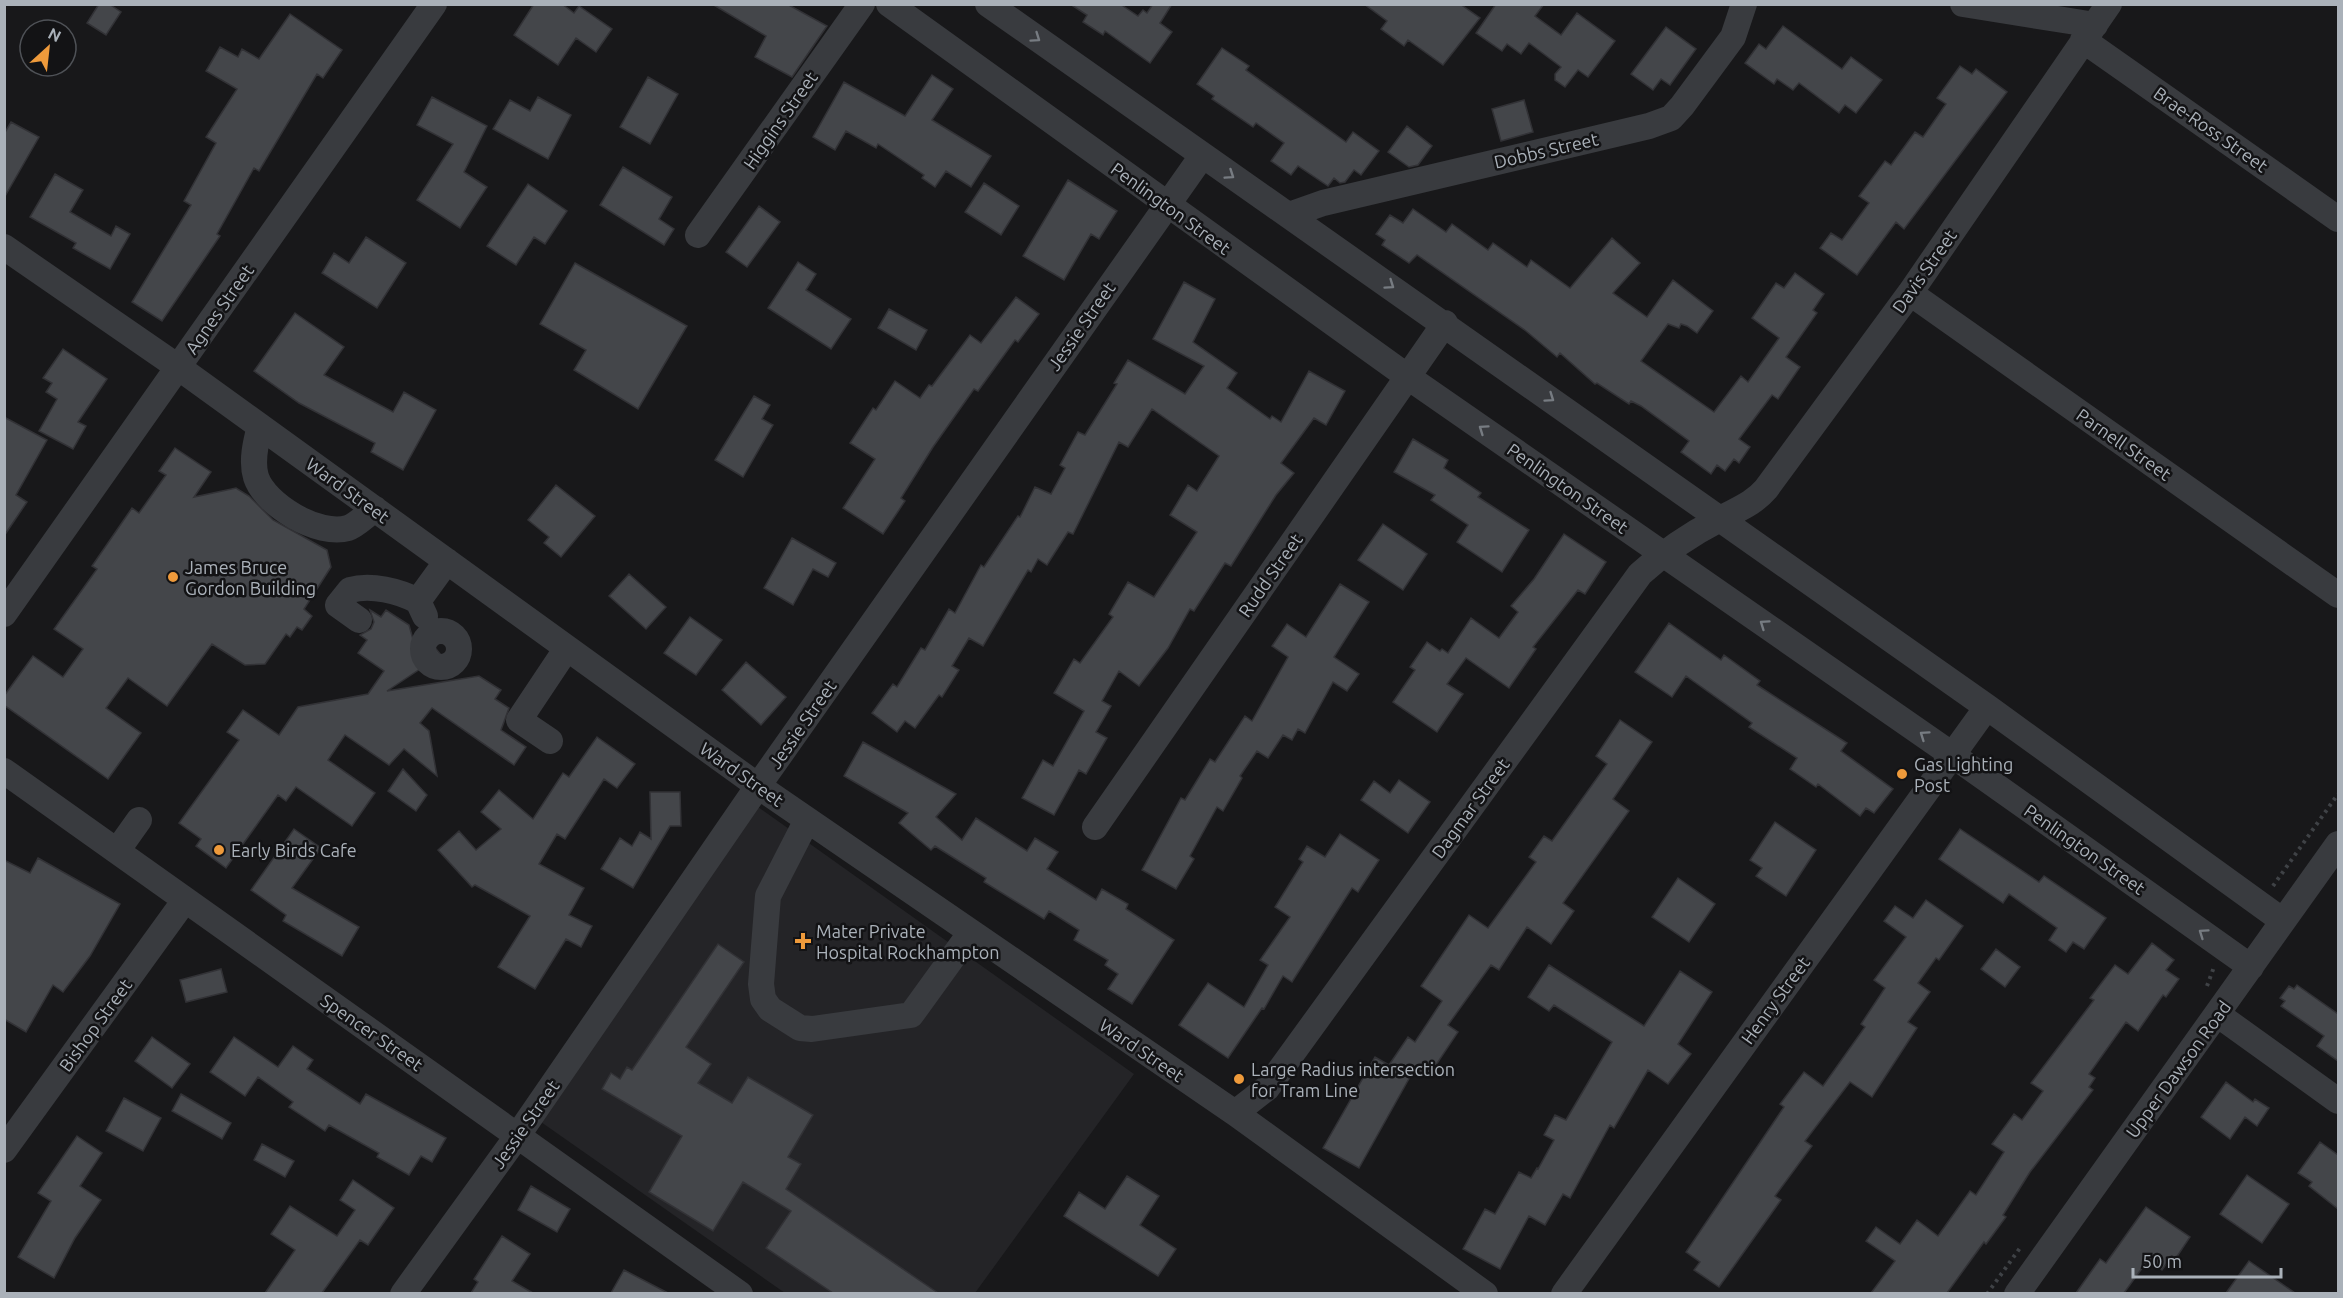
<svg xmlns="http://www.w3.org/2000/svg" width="2343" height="1298" font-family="Ubuntu,sans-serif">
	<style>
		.built { fill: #242427 }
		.building { fill: #44464a; stroke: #323236; stroke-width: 1.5 }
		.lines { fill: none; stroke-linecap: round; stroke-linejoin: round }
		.path { stroke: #3f4246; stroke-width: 4; stroke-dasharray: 3 4.5; stroke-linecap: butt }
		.minor { stroke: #393b3f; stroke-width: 26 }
		.oneway { stroke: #777c82 }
		.poi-dot { fill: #ee9a3b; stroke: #131315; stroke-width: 2 }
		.labels { text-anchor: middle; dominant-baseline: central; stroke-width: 5; stroke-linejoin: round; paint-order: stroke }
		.street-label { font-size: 18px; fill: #aab1b9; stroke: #131315 }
		.poi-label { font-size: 18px; fill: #aab1b9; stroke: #131315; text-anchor: start }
	</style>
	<rect width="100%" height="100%" fill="#18181a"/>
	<path class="built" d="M758 807 1134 1074 975 1293H785L531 1115Z"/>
	<path class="building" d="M99 4H109L121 12 106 35 87 23Z
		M534 4H562L574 13 579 6 612 29 596 52 576 38 558 65 514 35Z
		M712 4H787L827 26 792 77 755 57 766 36Z
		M1070 4H1120L1138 16 1143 10 1147 13 1153 4H1172L1160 23 1172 32 1150 63 1105 31 1103 35 1083 22 1087 15Z
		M1364 4H1460L1480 18 1443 65 1408 40 1404 46 1381 29 1387 21Z
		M1496 4H1544L1535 16 1561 35 1577 13 1615 41 1588 77 1578 70 1565 87 1555 80V74L1561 67 1529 43 1521 54 1507 44 1502 51 1476 33Z
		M290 14 342 50 323 78 317 74 259 171 254 168 217 234 220 236 162 321 132 302 191 205 184 201 216 143 206 137 237 89 206 71 220 47 238 57 242 49 259 59Z
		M1783 26 1842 69 1851 57 1882 80 1856 113 1845 105 1839 113 1799 83 1793 90 1777 79 1774 84 1745 63 1759 44 1766 49Z
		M1666 27 1696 49 1670 85 1661 79 1653 90 1631 74Z
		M1222 48 1249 66 1246 70 1346 142 1353 132 1379 151 1361 175 1354 170 1345 182 1340 183 1334 178 1328 186 1298 166 1291 175 1271 161 1284 143 1256 123 1253 127 1212 99 1214 96 1197 84Z
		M1960 66 1972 74 1976 69 2007 92 1904 229 1896 222 1857 275 1820 248 1831 233 1842 240 1869 203 1859 196 1885 161 1891 165 1915 132 1923 137 1946 104 1937 98Z
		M932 75 953 89 932 120 991 156 971 187 946 171 935 187 922 178 924 175 878 144 876 148 846 131 835 150 813 137 844 82 905 116Z
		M648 77 678 94 650 144 620 127Z
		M432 97 487 126 464 172 487 187 460 228 417 200 453 144 417 125Z
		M538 97 571 115 548 159 493 129 510 100 530 111Z
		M1524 100 1533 132 1501 141 1492 109Z
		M11 122 39 137 4 198V134Z
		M1407 126 1432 146 1418 165 1409 167 1388 152Z
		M623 167 672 197 659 219 674 229 664 245 600 205Z
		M55 174 83 190 70 212 111 236 116 226 130 234 110 269 73 248 76 243 30 217Z
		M1068 180 1117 211 1099 239 1091 234 1064 280 1023 256Z
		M984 183 1019 206 1001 235 965 212Z
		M528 184 567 211 545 244 534 237 516 265 487 246Z
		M759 206 780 222 747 267 726 252Z
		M1413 209 1446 232 1452 224 1488 250 1493 243 1527 267 1531 260 1570 288 1612 238 1640 263 1613 293 1647 317 1673 280 1713 311 1697 333 1687 326 1681 324 1679 328 1668 324 1641 361 1714 412 1741 376 1748 382 1779 338 1752 318 1776 283 1784 288 1795 273 1824 294 1813 310 1817 313 1786 357 1800 367 1778 399 1772 395 1739 439 1750 447 1739 463 1734 459 1725 471 1717 465 1711 474 1681 452 1689 441 1641 406 1631 401 1629 404 1597 383 1595 384 1560 353 1557 357 1526 331 1417 255 1409 263 1382 245 1385 240 1376 234 1390 215 1403 223Z
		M366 237 406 263 377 308 322 273 334 253 349 263Z
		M798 262 816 274 806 290 851 319 831 349 768 308Z
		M575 263 687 326 638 409 574 370 586 350 540 324Z
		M1184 282 1215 299 1193 342 1237 373 1227 388 1270 419 1272 416 1281 422 1309 371 1345 391 1326 425 1314 418 1281 463 1294 473 1276 495 1231 566 1225 563 1194 611 1190 609 1168 648 1139 686 1119 671 1102 701 1111 706 1096 732 1107 738 1086 774 1079 770 1054 815 1022 798 1043 760 1053 766 1084 711 1054 693 1074 659 1080 663 1113 617 1109 614 1128 582 1154 597 1197 532 1170 515 1188 485 1197 491 1219 456 1152 409 1128 447 1119 442 1073 534 1068 532 1047 565 1038 559 1031 572 1028 570 983 646 969 638 952 666 959 670 942 697 939 695 915 728 905 721 897 732 872 713 893 684 897 687 921 648 925 650 949 609 955 613 981 565 984 567 1018 516 1020 517 1035 487 1051 494 1065 468 1060 465 1078 432 1085 435 1117 384 1114 383 1128 360 1185 394 1204 366 1153 339Z
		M1016 297 1039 314 1018 342 1015 340 978 391 974 389 933 447 901 498 905 501 883 534 843 508 875 459 850 443 873 408 876 410 895 381 920 398 929 385 932 386 970 335 981 343Z
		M889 309 927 330 916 350 878 328Z
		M295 313 344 347 324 375 393 412 404 392 436 410 403 470 371 452 375 443 299 403 254 371Z
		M63 349 107 379 78 422 86 426 73 449 39 431 57 399 46 392 52 383 43 378Z
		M754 396 770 405 762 419 773 425 743 477 715 460Z
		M4 417 47 440 16 495 27 502 4 536Z
		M1413 439 1448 460 1444 468 1481 493 1478 497 1529 530 1502 572 1457 542 1468 525 1431 500 1435 495 1394 472Z
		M175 448 211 472 194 497 236 488 249 496 273 520 327 550 331 567 304 609 312 616 302 630 297 627 290 637 286 634 265 664 245 665 212 644 167 706 128 678 106 708 141 733 108 779 4 705V696L33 656 63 677 83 649 54 629 97 569 92 566 132 508 139 513 166 475 159 471Z
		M556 485 595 516 561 557 544 543 549 537 528 520Z
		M1383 524 1427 554 1403 590 1358 560Z
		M1564 534 1606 562 1585 594 1578 590 1533 647 1536 649 1509 688 1466 658 1447 684 1463 694 1437 732 1393 702 1415 670 1410 667 1427 642 1440 651 1442 649 1448 653 1471 618 1499 638 1518 612 1511 606 1534 579Z
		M792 538 836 563 828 577 813 569 793 605 764 588Z
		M629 574 666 607 646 629 609 596Z
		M1340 584 1369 602 1334 657 1359 674 1347 691 1333 682 1305 733 1298 729 1292 740 1283 735 1268 758 1257 751 1240 776 1242 778 1223 811 1217 807 1190 856 1194 859 1176 889 1142 870 1181 798 1185 800 1210 759 1215 762 1245 716 1252 721 1288 657 1272 646 1287 624 1306 637Z
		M370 610 381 617 386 610 409 625 414 643 432 644 441 655 387 691 479 676 501 690 495 699 509 708 501 730 526 747 514 765 432 708 420 723 429 731 437 776 404 749 389 765 345 735 328 760 375 793 352 826 296 787 286 801 278 795 226 868 196 846 201 839 179 823 239 740 227 732 243 710 279 735 298 707 368 694 384 671 358 653 367 640 360 635 371 629 374 622Z
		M690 617 722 640 696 675 664 653Z
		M1669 623 1721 660 1724 655 1760 681 1757 685 1847 743 1841 751 1893 789 1874 813 1866 808 1860 816 1818 784 1816 787 1790 769 1797 758 1749 727 1752 723 1686 676 1672 697 1635 672Z
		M746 662 786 697 761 725 722 690Z
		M1620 720 1652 742 1613 799 1629 811 1563 903 1574 911 1551 944 1527 927 1499 970 1491 965 1448 1025 1458 1032 1428 1077 1415 1068 1359 1168 1323 1148 1375 1057 1389 1065 1408 1037 1415 1042 1442 1001 1421 986 1469 915 1488 928 1536 862 1529 857 1544 836 1552 841 1607 764 1596 756Z
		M597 737 635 764 617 788 604 779 565 839 557 834 539 864 584 888 569 915 592 926 581 947 566 939 535 989 498 967 530 916 475 885 472 887 438 850 459 831 476 850 501 829 481 812 499 790 533 819 563 773 569 777Z
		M863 742 956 794 936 817 962 840 976 818 1027 851 1035 838 1058 852 1047 869 1096 900 1102 889 1128 904 1126 909 1174 940 1132 1004 1108 989 1118 974 1105 965 1108 960 1074 940 1079 930 1049 911 1044 919 984 882 986 878 935 846 931 850 899 823 908 813 844 776Z
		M403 769 427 795 416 811 388 791Z
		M1399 780 1430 802 1408 833 1361 800 1374 781 1390 793Z
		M650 792H680L681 826H670L633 888 601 869 620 838 632 846 640 832 651 839Z
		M1775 822 1816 850 1786 896 1756 876 1762 868 1750 860Z
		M294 829 321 848 292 888 359 927 342 956 283 921 286 915 251 890Z
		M1960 829 2039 882 2044 876 2106 918 2084 949 2073 942 2066 952 2049 940 2057 928 2009 894 2003 903 1939 859Z
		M1340 834 1379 860 1358 892 1352 888 1292 982 1283 976 1264 1009 1262 1008 1228 1058 1179 1025 1208 983 1244 1007 1268 965 1260 960 1290 917 1275 907 1303 862 1299 859 1307 846 1325 857Z
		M38 858 120 904 90 956 63 992 53 985 26 1032 4 1019V860L30 873Z
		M1678 878 1715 904 1689 942 1652 917Z
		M1926 900 1963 926 1939 960 1936 958 1918 983 1930 992 1908 1022 1917 1028 1872 1097 1850 1082 1805 1141 1812 1146 1775 1196 1781 1200 1719 1287 1694 1270 1700 1262 1686 1252 1784 1107 1780 1104 1804 1072 1823 1086 1865 1027 1861 1024 1885 988 1874 980 1906 937 1884 921 1895 906 1913 918Z
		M2152 943 2174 960 2166 970 2179 979 2166 997 2163 995 2138 1031 2126 1022 2089 1074 2095 1078 2089 1087 2093 1090 2030 1172 2003 1215 2006 1217 1986 1244 1984 1242 1947 1293H1871L1895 1261 1866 1241 1876 1227 1900 1244 1917 1220 1938 1236 1970 1191 1976 1195 2004 1152 1992 1144 2014 1114 2022 1120 2043 1091 2031 1083 2094 1000 2090 998 2115 965 2128 974Z
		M718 944 744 962 686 1047 711 1064 698 1083 732 1103 748 1077 813 1115 788 1157 801 1164 786 1189 938 1293H833L766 1248 791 1211 743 1182 713 1231 649 1192 682 1136 602 1089 611 1073 620 1079 627 1067 632 1070Z
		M1996 949 2020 967 2005 987 1981 969Z
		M1549 965 1644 1026 1680 971 1712 992 1678 1044 1691 1054 1668 1084 1648 1070 1614 1128 1610 1125 1570 1198 1563 1194 1545 1225 1529 1216 1500 1269 1463 1249 1485 1209 1495 1214 1519 1172 1531 1178 1537 1168 1538 1169 1554 1140 1544 1135 1555 1115 1566 1120 1612 1042 1554 1005 1549 1011 1528 997Z
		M221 969 227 992 186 1002 180 980Z
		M2297 985 2338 1014V1061L2317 1046 2324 1036 2281 1006 2285 1001 2280 998 2289 986 2294 989Z
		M152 1037 190 1064 172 1088 135 1061Z
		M234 1037 278 1067 293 1046 313 1060 307 1069 360 1104 366 1094 446 1138 432 1162 421 1156 409 1175 377 1157 379 1153 329 1125 325 1131 289 1107 293 1102 258 1077 245 1096 210 1072Z
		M2226 1082 2253 1102 2255 1099 2269 1108 2257 1126 2245 1117 2230 1139 2201 1117Z
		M181 1094 231 1123 222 1139 172 1111Z
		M124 1098 161 1118 143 1151 106 1131Z
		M77 1136 102 1153 80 1186 101 1200 75 1238 54 1278 18 1257 51 1201 38 1193Z
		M2320 1142 2338 1155V1209L2309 1186 2312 1182 2298 1173Z
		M262 1144 294 1161 285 1177 254 1160Z
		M2247 1175 2289 1204 2262 1243 2220 1214Z
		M1127 1176 1159 1196 1140 1225 1176 1249 1158 1276 1064 1216 1079 1192 1105 1209Z
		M353 1180 394 1208 368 1245 360 1240 322 1293H265L295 1250 271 1234 290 1206 337 1236 355 1210 340 1200Z
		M531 1186 570 1209 557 1232 518 1210Z
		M2146 1207 2190 1237 2176 1258 2172 1256 2162 1270 2148 1260 2124 1293H2076L2100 1259 2106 1263Z
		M502 1236 530 1254 512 1281 533 1293H471L478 1282 474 1279Z
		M2249 1261 2295 1293H2226Z
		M624 1270 668 1293H611Z"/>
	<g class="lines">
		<path class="path" d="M2273 886 2338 794
			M2207 986 2214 967
			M1987 1294 2020 1248"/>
		<path class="minor" d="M889 4 1408 377 1951 754 2251 967
			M988 4 1987 707 2283 921
			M1963 4 2095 25
			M2083 40 2338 219
			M1289 215 1323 203 1649 126 1671 118 1682 106 1733 37 1744 4
			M698 235 862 4
			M4 247 178 367 758 786 1235 1113 1485 1294
			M1910 293 2338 595
			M260 426C256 441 251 461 256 477 265 505 319 537 348 528 357 525 367 514 375 509
			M4 614 434 4
			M425 616 418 601 447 561
			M359 620 338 605 350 590C371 584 399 591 418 601
			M423 649a18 18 0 1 1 36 0a18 18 0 1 1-36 0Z
			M550 741 519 720 567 648
			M4 771 740 1294
			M807 820 768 896 761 984 763 999 770 1009 800 1028 812 1029 911 1015 971 932
			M1095 827 1445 323
			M117 851 139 820
			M2217 1014 2338 1101
			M1235 1113 1267 1088 1640 574C1664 552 1691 534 1720 519 1738 509 1753 504 1766 489L1910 293 2109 4
			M4 1150 185 900
			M403 1294 518 1135 758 786 1202 156
			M1564 1294 1987 707
			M2017 1294 2338 844"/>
	</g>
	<defs><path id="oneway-chevron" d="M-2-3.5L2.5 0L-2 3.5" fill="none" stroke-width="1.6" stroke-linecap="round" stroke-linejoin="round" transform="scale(1.5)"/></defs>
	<g class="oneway">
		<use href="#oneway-chevron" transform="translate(1036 38) rotate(35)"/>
		<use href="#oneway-chevron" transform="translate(1230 175) rotate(34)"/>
		<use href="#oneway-chevron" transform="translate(1390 285) rotate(35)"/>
		<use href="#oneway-chevron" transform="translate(1550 398) rotate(35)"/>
		<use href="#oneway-chevron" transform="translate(1483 429) rotate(-145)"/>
		<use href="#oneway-chevron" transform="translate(1764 624) rotate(-145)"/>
		<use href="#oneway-chevron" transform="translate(1924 735) rotate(-145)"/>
		<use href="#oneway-chevron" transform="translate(2203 933) rotate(-145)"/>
	</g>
	<g class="poi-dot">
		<circle cx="173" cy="577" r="6"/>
		<circle cx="1902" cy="774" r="6"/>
		<circle cx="219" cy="850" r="6"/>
		<path d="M800 932h6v6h6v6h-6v6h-6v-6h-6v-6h6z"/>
		<circle cx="1239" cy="1079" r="6"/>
	</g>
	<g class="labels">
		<g class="street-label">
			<text transform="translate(780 120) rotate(-55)">Higgins Street</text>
			<text transform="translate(2211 129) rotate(35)">Brae-Ross Street</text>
			<text transform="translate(1546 150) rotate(-13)">Dobbs Street</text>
			<text transform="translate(1171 208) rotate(36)">Penlington Street</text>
			<text transform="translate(1924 271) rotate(-55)">Davis Street</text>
			<text transform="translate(219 309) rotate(-55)">Agnes Street</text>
			<text transform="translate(1081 326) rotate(-55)">Jessie Street</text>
			<text transform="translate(2124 444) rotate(35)">Parnell Street</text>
			<text transform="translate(1568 488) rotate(35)">Penlington Street</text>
			<text transform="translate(348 490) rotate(36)">Ward Street</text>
			<text transform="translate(1270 575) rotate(-55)">Rudd Street</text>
			<text transform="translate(802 724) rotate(-55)">Jessie Street</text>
			<text transform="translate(742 774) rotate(35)">Ward Street</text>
			<text transform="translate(1470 808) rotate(-54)">Dagmar Street</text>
			<text transform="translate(2085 849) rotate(35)">Penlington Street</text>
			<text transform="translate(1775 1000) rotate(-54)">Henry Street</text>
			<text transform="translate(95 1025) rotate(-54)">Bishop Street</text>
			<text transform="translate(372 1032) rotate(35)">Spencer Street</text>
			<text transform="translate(1142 1050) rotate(34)">Ward Street</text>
			<text transform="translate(2178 1069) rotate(-54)">Upper Dawson Road</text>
			<text transform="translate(525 1124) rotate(-55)">Jessie Street</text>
		</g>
		<g class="poi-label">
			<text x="185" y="567">James Bruce<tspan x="185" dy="21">Gordon Building</tspan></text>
			<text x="1914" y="764">Gas Lighting<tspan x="1914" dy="21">Post</tspan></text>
			<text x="231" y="850">Early Birds Cafe</text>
			<text x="816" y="931">Mater Private<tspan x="816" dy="21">Hospital Rockhampton</tspan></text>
			<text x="1251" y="1069">Large Radius intersection<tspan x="1251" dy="21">for Tram Line</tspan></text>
		</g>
	</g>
	<rect width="2343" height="1298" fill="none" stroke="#aab1b9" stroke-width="12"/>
	<g transform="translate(48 48) rotate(27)"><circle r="28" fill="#131315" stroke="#4f5257" stroke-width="1.5"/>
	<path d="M0-4.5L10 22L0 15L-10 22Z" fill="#ee9a3b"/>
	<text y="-9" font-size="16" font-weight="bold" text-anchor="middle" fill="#aab1b9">N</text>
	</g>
	<path d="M2133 1268v9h148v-9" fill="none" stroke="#aab1b9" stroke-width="3"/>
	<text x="2142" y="1268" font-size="18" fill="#aab1b9" stroke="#131315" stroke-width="4.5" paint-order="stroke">50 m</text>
</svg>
